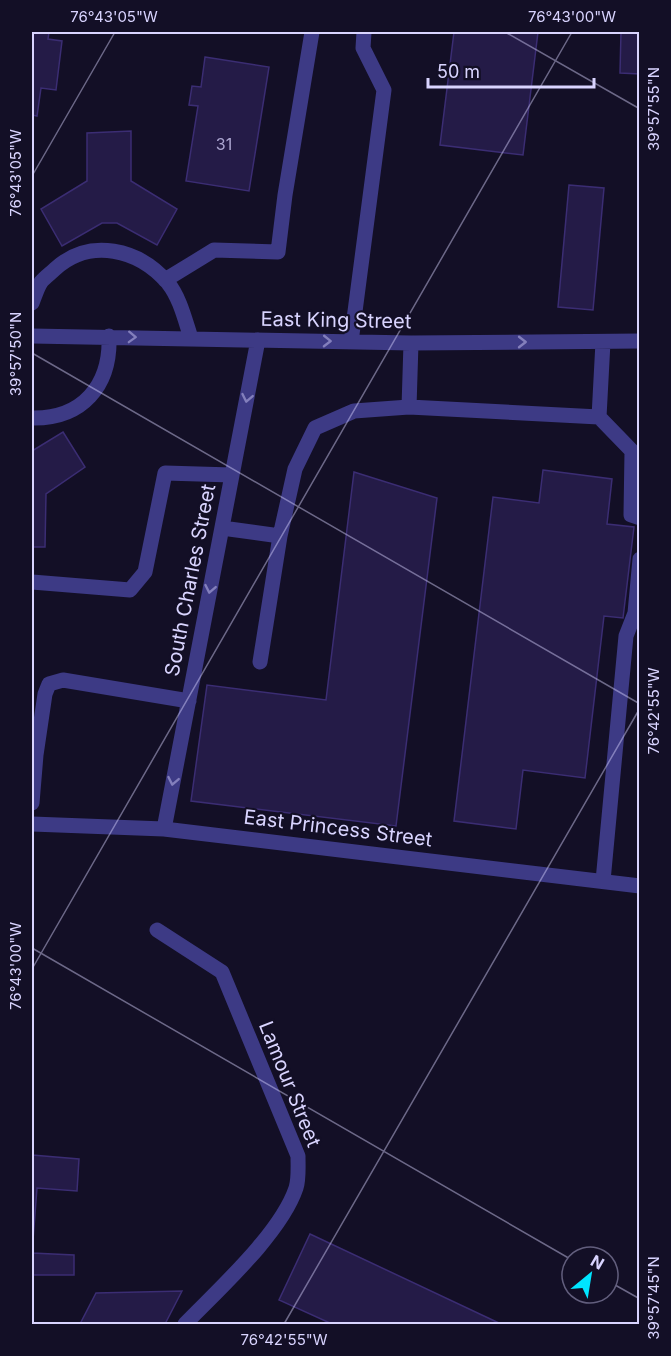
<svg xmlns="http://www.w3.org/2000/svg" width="671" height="1356" font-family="Inter,sans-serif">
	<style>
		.building { fill: #241b47; stroke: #3b2d73; stroke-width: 1.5 }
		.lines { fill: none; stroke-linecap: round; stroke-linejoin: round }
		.minor { stroke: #3d3a85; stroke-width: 15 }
		.oneway { stroke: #837fbc }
		.ticks { fill: none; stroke: #d9d4ff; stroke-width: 1.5; stroke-opacity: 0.45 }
		.labels { text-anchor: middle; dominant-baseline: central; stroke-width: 4.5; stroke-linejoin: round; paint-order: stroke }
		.number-label { font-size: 16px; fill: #aca6d1 }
		.street-label { font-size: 20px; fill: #d9d4ff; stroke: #130f26 }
		.neatline { fill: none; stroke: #d9d4ff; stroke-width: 2 }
		.ticks-label { font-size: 15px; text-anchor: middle; fill: #d9d4ff }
	</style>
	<rect width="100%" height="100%" fill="#130f26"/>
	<path class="building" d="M32 32H49L48 39 62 41 56 90 41 88 37 116 32 115Z
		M454 32H538L523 155 440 145Z
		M621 32H640V74L620 73Z
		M205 57 269 67 249 191 186 181 198 106 189 105 192 86 201 87Z
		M131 131V181L177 209 157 245 117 223H102L62 246 41 209 87 181V133Z
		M569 185 604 188 593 310 558 307Z
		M63 432 85 467 46 494 45 547H32V451Z
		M543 470 612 479 607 524 634 527 623 618 604 616 585 778 523 770 516 829 454 821 493 497 539 503Z
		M354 472 437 498 396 826 191 801 207 685 326 700Z
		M32 1155 79 1159 77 1191 37 1188 32 1253 74 1255V1275H32Z
		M310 1234 501 1324H332L279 1300Z
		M182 1291 165 1324H80L96 1293Z"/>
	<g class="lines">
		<path class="minor" d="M165 280 214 250 278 252 285 195 312 32
			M32 303C35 296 37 288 41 282 45 277 51 273 55 269 90 237 139 249 168 283 180 298 185 320 191 338
			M32 336 411 343 640 341
			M351 342 384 90 363 48 364 32
			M409 407 411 343
			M599 417 632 451 631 515 640 518
			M32 418C82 419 111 386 109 336
			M222 528 280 536 295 469 315 428 354 411 409 407 599 417 603 342
			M32 582 130 590 145 572 165 473 232 475
			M260 662 280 536
			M32 803 36 755 45 694 49 684 63 680 189 701
			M32 824 164 829 640 886
			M164 829 258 340
			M603 881 626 636 635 613 640 559
			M157 930 222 972 298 1156C298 1166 299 1179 296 1188 281 1233 219 1289 185 1324"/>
	</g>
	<defs><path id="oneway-chevron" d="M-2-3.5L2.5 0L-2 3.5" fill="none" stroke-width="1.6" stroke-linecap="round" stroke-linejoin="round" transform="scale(1.5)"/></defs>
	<g class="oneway">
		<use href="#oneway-chevron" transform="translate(132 337) rotate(2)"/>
		<use href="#oneway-chevron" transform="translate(327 341) rotate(1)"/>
		<use href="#oneway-chevron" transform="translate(522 342)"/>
		<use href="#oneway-chevron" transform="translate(247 398) rotate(101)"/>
		<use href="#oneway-chevron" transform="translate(210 589) rotate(101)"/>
		<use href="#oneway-chevron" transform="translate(173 781) rotate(101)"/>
	</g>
	<path class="ticks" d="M505 32 640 109M32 176 115 32M32 353 640 704M32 948 572 1260M32 969 572 32M608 1281 640 1299M284 1324 640 708"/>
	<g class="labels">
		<g class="number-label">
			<text x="224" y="144">31</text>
		</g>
		<g class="street-label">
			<text transform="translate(336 320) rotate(1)">East King Street</text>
			<text transform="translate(190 580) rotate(-79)">South Charles Street</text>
			<text transform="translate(338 828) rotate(7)">East Princess Street</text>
			<text transform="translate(290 1084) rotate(68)">Lamour Street</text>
		</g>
	</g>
	<rect width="671" height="1356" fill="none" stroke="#130f26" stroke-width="66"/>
	<g transform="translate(590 1275) rotate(30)"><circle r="28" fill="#130f26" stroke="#625e7d" stroke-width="1.5"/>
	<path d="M0-4.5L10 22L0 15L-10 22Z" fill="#00e5ff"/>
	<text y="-9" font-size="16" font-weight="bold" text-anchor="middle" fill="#d9d4ff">N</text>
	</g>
	<path d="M428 78v9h166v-9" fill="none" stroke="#d9d4ff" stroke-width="3"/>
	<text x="437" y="78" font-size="18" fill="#d9d4ff" stroke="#130f26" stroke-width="4.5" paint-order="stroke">50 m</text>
	<rect x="33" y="33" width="605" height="1290" class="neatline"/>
	<g class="ticks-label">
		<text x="114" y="22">76°43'05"W</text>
		<text x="572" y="22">76°43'00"W</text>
		<text transform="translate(654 109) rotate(-90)" y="5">39°57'55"N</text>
		<text transform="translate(16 173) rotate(-90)" y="5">76°43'05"W</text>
		<text transform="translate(16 354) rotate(-90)" y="5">39°57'50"N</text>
		<text transform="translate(654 711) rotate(-90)" y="5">76°42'55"W</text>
		<text transform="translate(16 966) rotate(-90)" y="5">76°43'00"W</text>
		<text transform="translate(654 1298) rotate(-90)" y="5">39°57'45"N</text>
		<text x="284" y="1345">76°42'55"W</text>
	</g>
</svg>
